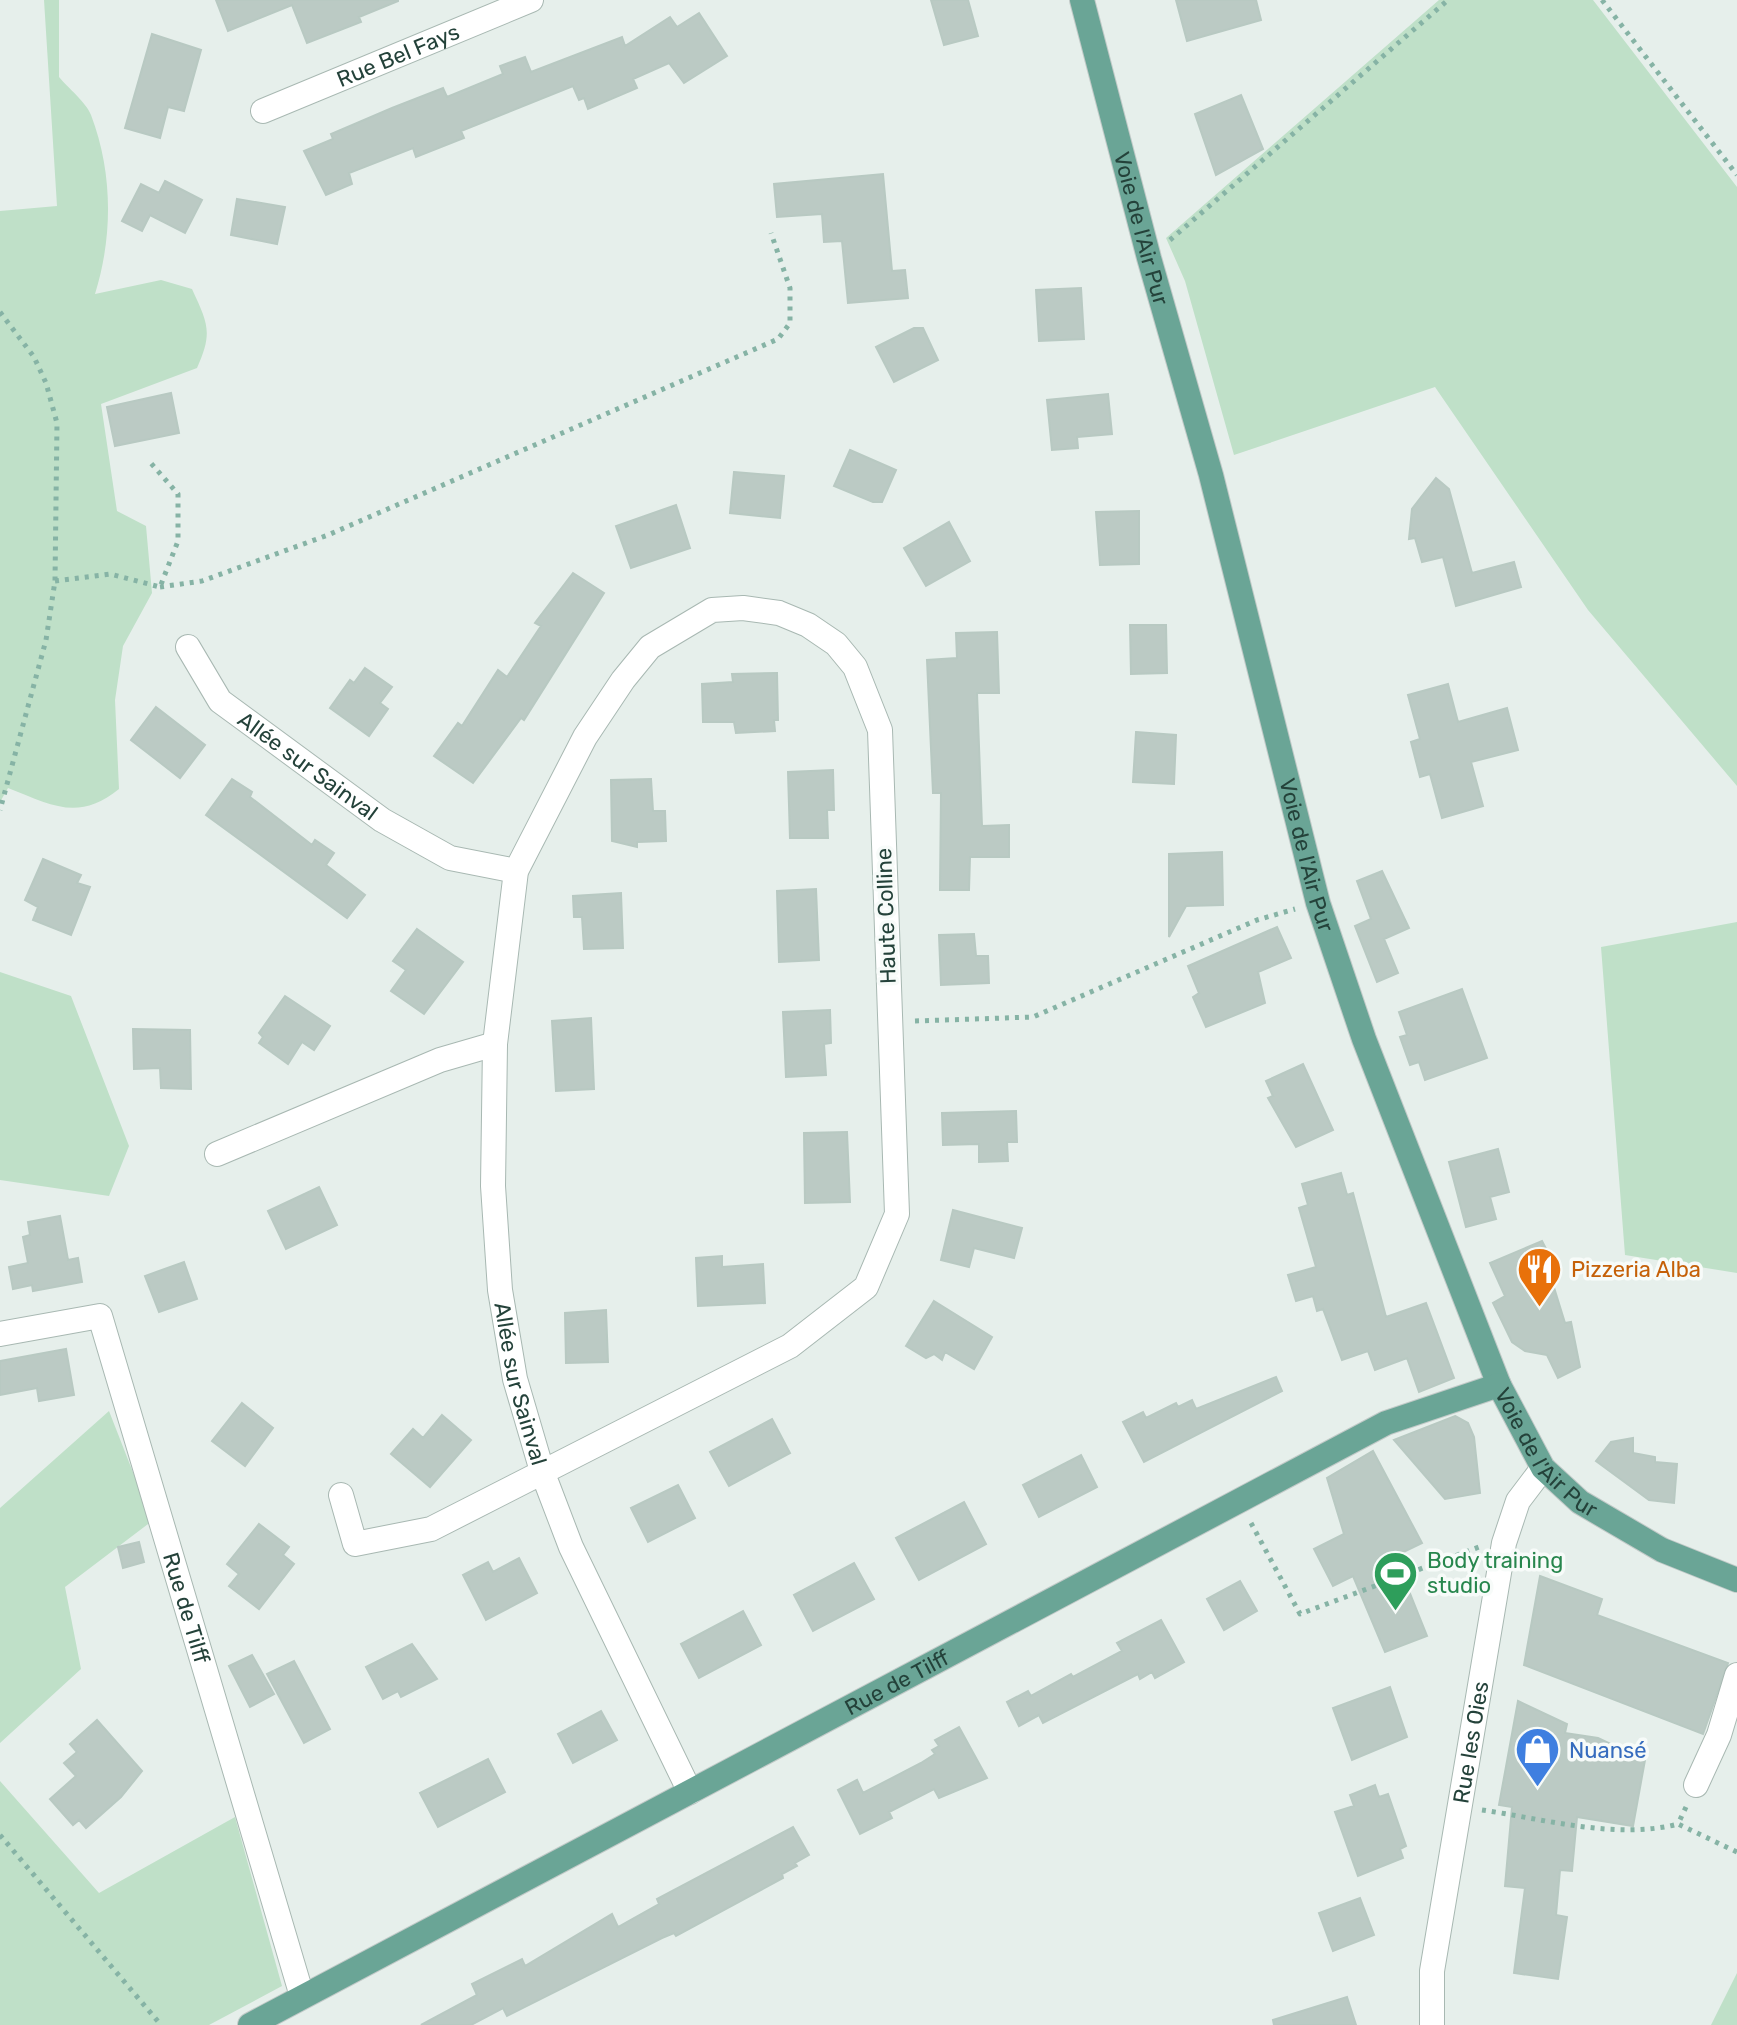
<svg xmlns="http://www.w3.org/2000/svg" width="1737" height="2025" font-family="Rubik,sans-serif">
	<style>
		.green { fill: #bfe0c8 }
		.building { fill: #bbcac4; stroke: #b8c9c2; stroke-width: 2 }
		.lines { fill: none; stroke-linecap: round; stroke-linejoin: round }
		.minor-casing { stroke: #a8b8b2; stroke-width: 26 }
		.major-casing { stroke: #c2cac8; stroke-width: 26 }
		.path { stroke: #86b3a5; stroke-width: 5; stroke-dasharray: 4 6; stroke-linecap: butt }
		.minor { stroke: #fff; stroke-width: 24 }
		.major { stroke: #6aa596; stroke-width: 24 }
		.labels { text-anchor: middle; dominant-baseline: central; stroke-width: 7; stroke-linejoin: round; paint-order: stroke }
		.street-label { font-size: 22px; fill: #24423a; stroke: #f7fbf9 }
		.food-label { font-size: 22px; fill: #c56008; stroke: #f7fbf9; text-anchor: start }
		.leisure-label { font-size: 22px; fill: #27864d; stroke: #f7fbf9; text-anchor: start }
		.shop-label { font-size: 22px; fill: #366cbe; stroke: #f7fbf9; text-anchor: start }
	</style>
	<rect width="100%" height="100%" fill="#e6efeb"/>
	<path class="green" d="M44 0H59V77C68 88 86 102 91 115 113 173 113 236 95 294L161 280 192 289C208 324 213 332 197 368L101 404 117 511 146 526 152 593 123 646 115 700 119 789C78 822 52 805 8 788L0 802V211L57 206Z
		M1439 0H1593L1737 187V786L1588 610 1435 387 1234 455 1185 281 1166 238Z
		M1737 922V1273L1625 1255 1601 947Z
		M0 972 71 996 129 1146 109 1196 0 1180Z
		M109 1411 152 1521 65 1587 81 1669 0 1743V1508Z
		M0 1781 99 1893 235 1817 282 1986 209 2025H0Z
		M1737 1973V2025H1711Z"/>
	<path class="building" d="M216 0H398V1L359 17 361 22 307 43 292 5 228 31Z
		M931 0H968L978 36 944 45Z
		M1176 0H1256L1261 20 1187 41Z
		M699 13 727 56 684 83 669 63 633 79 637 88 588 109 584 98 579 100 573 86 461 131 464 138 416 157 413 148 349 173 352 184 326 195 304 151 333 139 331 134 392 108 443 88 447 97 503 74 500 66 525 57 531 72 622 37 625 46 670 17 677 27Z
		M152 34 201 50 184 111 168 107 160 138 125 128Z
		M1241 95 1263 149 1216 175 1195 114Z
		M883 174 892 271 905 270 908 298 848 303 842 241 824 242 822 214 777 217 774 184Z
		M165 181 202 200 185 233 150 215 142 231 122 221 141 184 159 193Z
		M237 199 285 207 277 244 231 235Z
		M1081 288 1084 339 1039 341 1036 290Z
		M914 328H923L938 360 894 382 876 347Z
		M171 393 179 433 115 446 107 407Z
		M1108 394 1112 434 1077 437 1078 448 1052 450 1047 400Z
		M850 450 896 470 882 502H873L834 486Z
		M734 472 784 476 780 518 730 513Z
		M1436 478 1449 489 1472 573 1514 562 1521 587 1456 606 1443 557 1422 562 1415 538 1409 539 1412 509Z
		M676 505 690 548 631 568 616 526Z
		M1139 511V564L1100 565 1096 512Z
		M949 522 970 561 926 586 904 548Z
		M573 573 604 593 524 720 521 718 473 783 434 756 458 723 462 726 498 670 507 677 541 626 535 623Z
		M1130 625H1166L1167 673 1131 674Z
		M997 632 999 693H977L982 826 1009 825V857H970L969 890H940L941 793H933L927 660 957 658 956 633Z
		M365 668 392 687 380 703 388 709 369 736 330 708 350 680 354 683Z
		M777 673 778 720H774L775 731 736 733 734 722H703L702 684 733 682 732 674Z
		M1448 684 1458 722 1507 708 1518 750 1471 762 1483 806 1442 818 1430 774 1420 777 1411 742 1420 739 1408 695Z
		M156 707 205 745 180 778 131 740Z
		M1136 732 1176 735 1174 784 1133 782Z
		M833 770 834 810H827L828 838H790L788 772Z
		M232 779 252 792 250 797 312 845 315 840 334 853 326 865 365 895 347 918 206 815Z
		M651 779 653 811H665L666 841 637 842V847L612 841 611 780Z
		M1222 852 1223 905 1186 906 1169 937V854Z
		M43 859 81 875 77 883 90 887 71 935 33 920 38 907 25 900Z
		M1382 871 1409 928 1384 939 1398 973 1377 982 1355 926 1371 919 1357 881Z
		M816 889 819 960 779 962 777 891Z
		M621 893 623 948 584 949 582 917H574L573 896Z
		M1277 927 1291 958 1258 972 1265 1003 1206 1027 1193 997 1199 993 1188 966Z
		M417 929 463 962 424 1014 391 991 406 970 393 961Z
		M974 934 976 956H988L989 983 941 985 939 935Z
		M1462 989 1487 1058 1425 1080 1419 1062 1410 1065 1400 1037 1407 1035 1399 1012Z
		M285 996 330 1026 314 1050 302 1042 288 1064 259 1043 263 1037 259 1033Z
		M830 1010 831 1043 824 1044 826 1075 786 1077 783 1012Z
		M591 1018 594 1089 556 1091 552 1021Z
		M133 1029 190 1030 191 1089 161 1088 160 1068 134 1069Z
		M1303 1064 1333 1130 1296 1147 1268 1098 1273 1096 1266 1081Z
		M1016 1111 1017 1142H1007L1008 1161 979 1162V1144L943 1145 942 1113Z
		M847 1132 850 1202 805 1203 804 1133Z
		M1498 1149 1509 1192 1490 1197 1496 1219 1466 1227 1449 1162Z
		M1341 1173 1347 1195 1353 1193 1386 1317 1426 1303 1454 1378 1419 1392 1407 1358 1375 1370 1368 1351 1342 1360 1323 1309 1317 1311 1313 1296 1296 1301 1288 1275 1316 1267 1299 1208 1308 1205 1302 1184Z
		M319 1187 337 1225 286 1249 268 1211Z
		M953 1210 1022 1228 1014 1258 974 1248 969 1267 941 1260Z
		M60 1216 68 1260 78 1258 82 1282 33 1291 32 1285 13 1289 9 1267 28 1263 23 1237 30 1235 28 1222Z
		M1542 1241 1559 1274 1552 1281 1565 1323 1571 1322 1580 1367 1558 1378 1547 1355 1525 1351 1512 1342 1493 1303 1505 1296 1490 1263Z
		M722 1256V1267L763 1264 765 1303 698 1306 696 1258Z
		M184 1262 197 1299 159 1312 145 1276Z
		M934 1301 992 1337 974 1369 945 1352 942 1360 934 1354 926 1358 906 1346Z
		M606 1310 608 1362 566 1363 565 1313Z
		M66 1349 74 1395 39 1401 37 1388 0 1395V1361Z
		M1276 1377 1282 1391 1144 1462 1123 1422 1143 1412 1146 1418 1176 1403 1178 1407 1192 1400 1196 1409Z
		M242 1403 273 1428 245 1466 212 1441Z
		M442 1415 471 1440 430 1487 391 1454 413 1429 423 1438Z
		M1455 1416 1468 1423 1474 1437 1480 1493 1445 1499 1394 1440Z
		M772 1419 790 1453 729 1486 710 1452Z
		M1633 1438V1453L1655 1457V1462L1677 1464 1674 1503 1649 1500 1596 1461 1611 1442Z
		M1373 1451 1422 1543 1395 1556 1427 1636 1385 1652 1353 1576 1333 1586 1314 1549 1344 1534 1327 1478Z
		M1081 1455 1097 1487 1039 1517 1023 1485Z
		M678 1485 695 1518 648 1542 631 1508Z
		M964 1502 986 1544 919 1580 896 1538Z
		M259 1524 289 1547 283 1555 294 1564 259 1609 229 1586 239 1574 227 1564Z
		M139 1542 144 1562 123 1568 118 1547Z
		M519 1558 537 1593 486 1620 463 1575 488 1562 493 1572Z
		M854 1563 874 1599 813 1631 794 1595Z
		M1540 1576 1602 1599 1597 1615 1728 1663 1703 1734 1524 1665Z
		M1240 1581 1257 1611 1224 1630 1207 1599Z
		M743 1611 761 1645 699 1678 681 1644Z
		M1161 1620 1184 1662 1155 1678 1152 1672 1140 1679 1138 1674 1043 1723 1039 1715 1019 1726 1007 1702 1028 1691 1031 1696 1071 1674 1073 1677 1122 1651 1117 1643Z
		M412 1644 437 1679 401 1697 398 1691 383 1699 366 1667Z
		M252 1655 274 1694 250 1707 229 1666Z
		M294 1661 330 1729 304 1743 267 1674Z
		M1390 1687 1407 1737 1352 1760 1333 1708Z
		M1518 1701 1567 1724 1565 1733 1598 1738 1645 1760 1633 1826 1577 1817 1572 1871 1560 1870 1556 1915 1567 1917 1558 1979 1514 1973 1525 1888 1505 1886 1512 1807 1499 1805Z
		M601 1711 617 1740 573 1763 558 1734Z
		M97 1720 142 1771 121 1797 86 1828 79 1820 73 1825 50 1799 76 1776 64 1763 77 1752 70 1744Z
		M959 1727 987 1778 939 1798 934 1789 889 1812 892 1818 860 1834 838 1790 857 1780 863 1793 921 1763 935 1754 932 1750 939 1746 935 1740Z
		M488 1759 505 1792 438 1827 420 1793Z
		M1375 1785 1379 1797 1388 1794 1406 1846 1400 1849 1403 1858 1358 1876 1335 1812 1354 1806 1350 1795Z
		M793 1827 809 1855 795 1863 797 1866 782 1874 783 1878 676 1936 674 1933 662 1938 507 2016 503 2008 471 2025H421L477 1995 472 1984 522 1959 525 1966 612 1914 618 1927 659 1904 657 1899Z
		M1360 1898 1374 1935 1333 1951 1319 1913Z
		M1347 1997 1356 2025H1274L1273 2020Z"/>
	<g class="lines">
		<defs>
			<g id="minor">
				<path id="s1" d="M263 111 531 0"/>
				<path id="s2" d="M188 647 220 701 382 820 450 858 516 871"/>
				<path d="M217 1154 440 1060 495 1044"/>
				<path id="s3" d="M0 1334 100 1316 302 1996"/>
				<path id="s4" d="M341 1495 355 1544 431 1529 790 1346 866 1287 897 1214 880 730 855 667 836 644 808 625 779 613 743 608 712 610 650 647 623 680 585 737 516 871 495 1044 493 1186 500 1290 515 1379 542 1471 571 1547 690 1792"/>
				<path d="M1696 1785 1719 1735 1737 1675"/>
				<path id="s5" d="M1432 2025V1971L1504 1543 1518 1501 1543 1468"/>
			</g>
			<g id="major">
				<path id="s6" d="M1082 0 1149 258 1211 475 1318 903 1364 1039 1499 1385 1543 1468 1580 1502 1662 1550 1737 1580"/>
				<path id="s7" d="M250 2025 1386 1423 1499 1385"/>
			</g>
		</defs>
		<use href="#minor" class="minor-casing"/>
		<use href="#major" class="major-casing"/>
		<path class="path" d="M1602 0 1737 175
			M1170 240 1448 0
			M0 312 34 357 46 383 57 423 55 581 46 640 0 810
			M55 581 110 574 160 587 178 541V494L150 462
			M160 587 202 581 328 535 778 339 790 323V288L771 233
			M915 1021 1033 1017 1257 920 1295 909
			M1251 1523 1300 1614 1479 1547
			M1686 1807 1678 1824 1737 1852
			M1482 1810C1544 1819 1617 1840 1678 1824
			M0 1835 161 2025"/>
		<use href="#minor" class="minor"/>
		<use href="#major" class="major"/>
	</g>
	<defs>
		<symbol id="restaurant-pin" viewBox="-11 -11 22 30"><path d="M0 17L-7.5 6A9.5 9.5 0 1 1 7.5 6Z" fill="#e8710a" stroke="#f7fbf9"/><path d="M-5-6h1v4h1v-4h1v4h1v-4h1v5L-1.5 .5V6h-2V.5L-5-1ZM5-6V6H3V1.5H1.5Q1.5-4 5-6Z" fill="#fff"/></symbol>
		<symbol id="stadium-pin" viewBox="-11 -11 22 30"><path d="M0 17L-7.5 6A9.5 9.5 0 1 1 7.5 6Z" fill="#2e9e5b" stroke="#f7fbf9"/><path d="M0-5a6.5 5 0 1 0 0 10a6.5 5 0 1 0 0-10ZM-3.5-1.8h7v3.6h-7Z" fill="#fff"/></symbol>
		<symbol id="shop-pin" viewBox="-11 -11 22 30"><path d="M0 17L-7.5 6A9.5 9.5 0 1 1 7.5 6Z" fill="#3f7fe0" stroke="#f7fbf9"/><path d="M-5-2.5h2.3a2.7 3.5 0 0 1 5.4 0H5L5.5 6h-11ZM-1.5-2.5h3a1.5 2.3 0 0 0-3 0Z" fill="#fff"/></symbol>
	</defs>
	<g fill-rule="evenodd">
		<use href="#restaurant-pin" x="1514" y="1244" width="51" height="69"/>
		<use href="#stadium-pin" x="1370" y="1548" width="51" height="69"/>
		<use href="#shop-pin" x="1512" y="1724" width="51" height="69"/>
	</g>
	<g class="labels">
		<g class="street-label">
			<text stroke="none"><textPath href="#s1" startOffset="146">Rue Bel Fays</textPath></text>
			<text stroke="none"><textPath href="#s6" startOffset="236">Voie de l'Air Pur</textPath></text>
			<text stroke="none"><textPath href="#s2" startOffset="172">Allée sur Sainval</textPath></text>
			<text stroke="none"><textPath href="#s6" startOffset="884">Voie de l'Air Pur</textPath></text>
			<text transform="translate(886 916) rotate(-92)">Haute Colline</text>
			<text stroke="none"><textPath href="#s4" startOffset="2272">Allée sur Sainval</textPath></text>
			<text stroke="none"><textPath href="#s6" startOffset="1532">Voie de l'Air Pur</textPath></text>
			<text stroke="none"><textPath href="#s3" startOffset="406">Rue de Tilff</textPath></text>
			<text stroke="none"><textPath href="#s7" startOffset="732">Rue de Tilff</textPath></text>
			<text stroke="none"><textPath href="#s5" startOffset="286">Rue les Oies</textPath></text>
		</g>
		<g class="food-label">
			<text x="1571" y="1269">Pizzeria Alba</text>
		</g>
		<g class="leisure-label">
			<text x="1427" y="1560">Body training<tspan x="1427" dy="25">studio</tspan></text>
		</g>
		<g class="shop-label">
			<text x="1569" y="1750">Nuansé</text>
		</g>
	</g>
</svg>
